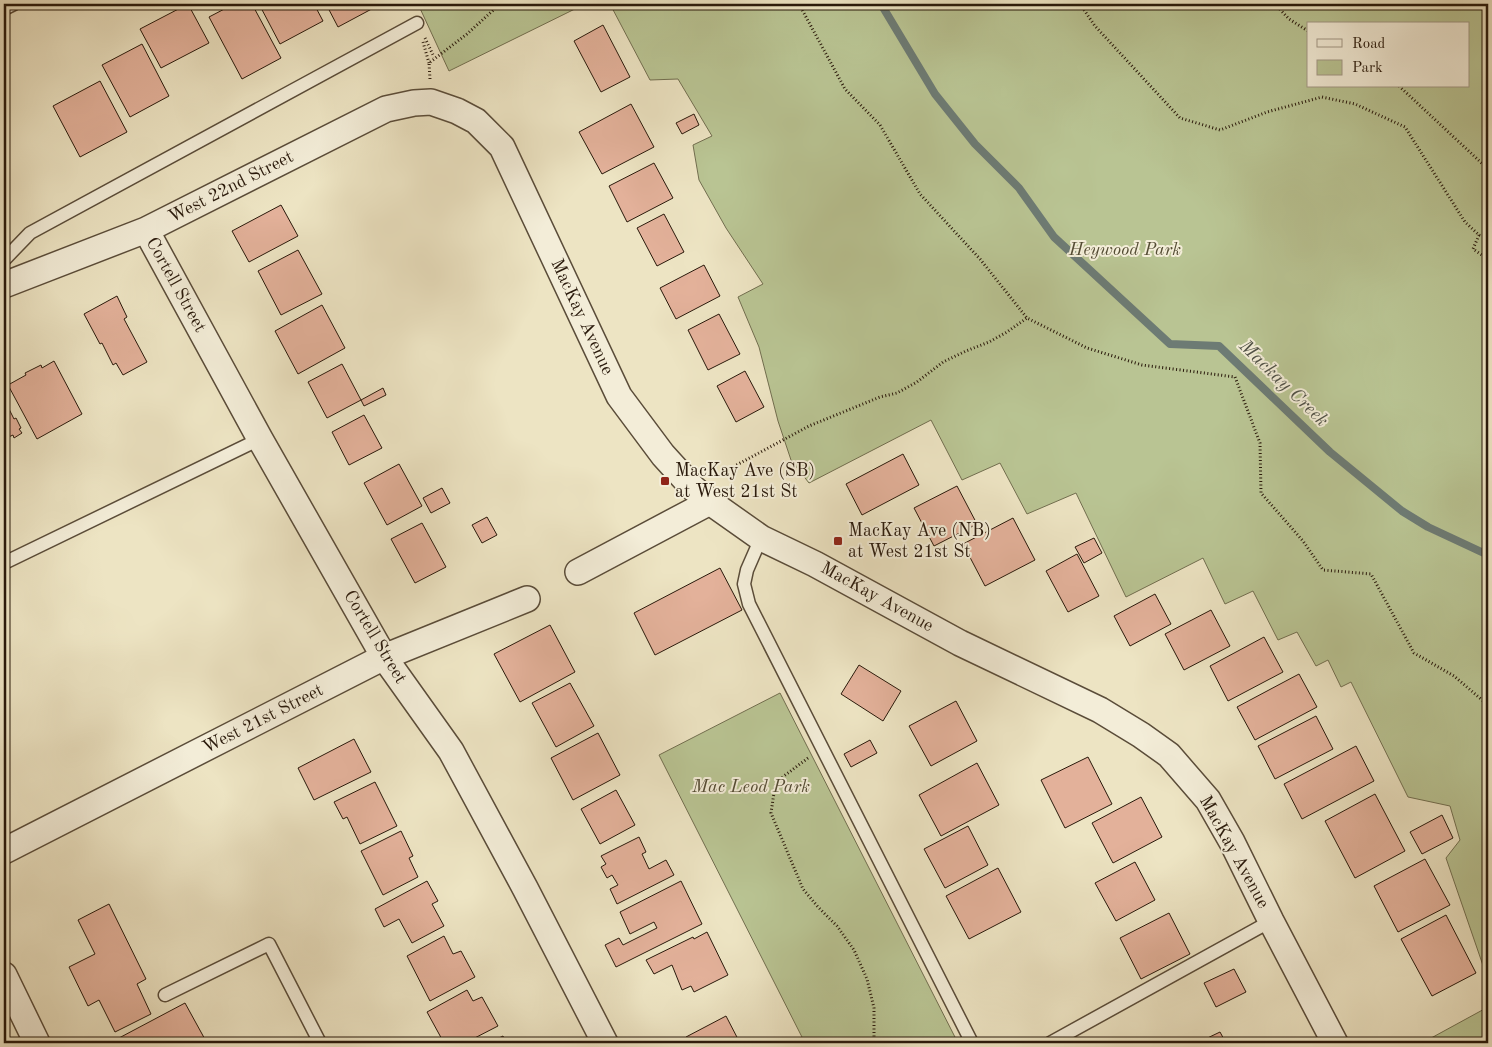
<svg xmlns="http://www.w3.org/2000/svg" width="1492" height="1047" font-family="'Old Standard TT',serif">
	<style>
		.green { fill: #b9c493; stroke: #716e4f; fill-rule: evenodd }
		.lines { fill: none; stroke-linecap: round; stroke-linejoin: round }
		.stream { stroke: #6d7b74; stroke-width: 8 }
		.building { fill: #e3b19a; stroke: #29190b }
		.service-casing { stroke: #5a4c39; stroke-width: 15 }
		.minor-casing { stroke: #5a4c39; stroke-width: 28 }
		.path { stroke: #29190b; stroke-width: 3; stroke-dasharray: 1 2.5; stroke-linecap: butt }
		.service { stroke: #f3edd8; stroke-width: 12 }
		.minor { stroke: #f3edd8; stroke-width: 25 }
		.poi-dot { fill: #8f2418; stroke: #f3edd8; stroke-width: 2 }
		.labels { text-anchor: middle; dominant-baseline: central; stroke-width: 4; stroke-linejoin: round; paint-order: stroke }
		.street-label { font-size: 18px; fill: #29190b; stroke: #f3edd8 }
		.park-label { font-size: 18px; font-style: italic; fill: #544c34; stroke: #f3edd8 }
		.poi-label { font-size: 18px; fill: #29190b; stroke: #f3edd8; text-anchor: start }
		.water-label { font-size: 19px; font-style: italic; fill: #515248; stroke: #f3edd8 }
	</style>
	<rect width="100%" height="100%" fill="#ede4c3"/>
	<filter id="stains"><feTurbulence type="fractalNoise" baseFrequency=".004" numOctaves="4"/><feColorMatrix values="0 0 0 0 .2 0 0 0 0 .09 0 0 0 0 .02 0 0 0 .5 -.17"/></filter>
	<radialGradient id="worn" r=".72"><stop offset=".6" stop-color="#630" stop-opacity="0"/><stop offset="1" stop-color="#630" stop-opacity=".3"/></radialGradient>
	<path class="green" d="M418 4H585L449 71Z
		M610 4H1488V980L1446 858 1460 840 1450 806 1408 797 1351 682 1341 687 1328 660 1316 666 1297 632 1278 640 1253 591 1225 604 1203 558 1126 597 1076 493 1027 514 1000 463 962 480 931 420 809 483 791 460 778 421 759 347 738 297 763 284 726 228 699 180 693 145 712 136 678 79 650 80ZM1308 24H1468V86H1308Z
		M780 693 958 1043H805L659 755Z
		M1488 1007V1043H1422Z"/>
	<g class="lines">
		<path class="stream" d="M881 4 935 94 975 144 1019 188 1054 237 1170 344 1219 346 1330 452 1402 511 1428 527 1488 555"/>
	</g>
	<path class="building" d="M188 4 209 43 161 68 140 29Z
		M234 4H252L281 58 242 79 209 17Z
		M259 4H314L323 21 280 44Z
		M326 4H381L338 27Z
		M603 25 630 77 601 92 574 41Z
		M142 44 169 96 130 117 102 65Z
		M100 81 127 132 80 157 53 106Z
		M631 104 654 147 602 174 579 132Z
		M694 114 699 125 682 134 676 123Z
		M654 163 673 198 627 222 609 186Z
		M281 205 298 236 249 262 232 231Z
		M664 214 684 252 657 266 637 228Z
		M298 250 322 294 281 315 258 271Z
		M704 265 720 296 676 319 660 288Z
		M117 296 127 317 124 319 147 362 123 375 116 363 113 365 102 343 100 344 84 314Z
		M322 305 345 348 298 374 275 331Z
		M719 314 740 354 708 370 688 330Z
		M54 361 82 414 37 439 8 385 26 375 25 373 41 365 42 368Z
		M342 364 361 400 327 418 308 382Z
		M745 371 764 407 736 422 717 386Z
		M383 388 386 395 364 406 361 400Z
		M6 403 14 419 16 418 21 428 19 429 22 433 14 438 13 435 4 439V404Z
		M364 415 382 448 349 465 332 432Z
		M903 454 919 485 862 515 846 484Z
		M399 464 422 506 387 525 364 483Z
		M957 486 977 524 934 546 914 508Z
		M442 488 450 503 431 513 423 498Z
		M487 517 497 535 482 543 472 525Z
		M1013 518 1035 560 985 586 963 544Z
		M422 523 446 567 415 583 391 539Z
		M1094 538 1102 553 1084 563 1075 547Z
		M1077 554 1099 596 1068 612 1046 571Z
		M720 568 742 610 655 655 634 613Z
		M1155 594 1171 624 1130 646 1114 616Z
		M1211 610 1230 646 1184 670 1165 634Z
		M550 625 575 672 520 702 494 654Z
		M1264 637 1283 672 1228 701 1210 666Z
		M859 665 901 691 883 721 841 694Z
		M1299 674 1317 707 1255 740 1237 707Z
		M570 683 594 726 556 747 532 703Z
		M956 701 977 741 931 766 909 726Z
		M1316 716 1333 749 1275 779 1258 746Z
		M598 733 620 775 573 800 551 758Z
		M354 739 371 772 314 800 298 768Z
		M870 740 877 753 851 767 844 754Z
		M1356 746 1374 781 1302 819 1284 784Z
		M1088 757 1112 804 1065 828 1041 780Z
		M977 763 999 805 941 836 919 795Z
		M375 782 397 826 360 844 347 817 343 819 334 802Z
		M616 790 635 825 600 844 581 809Z
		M1375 794 1405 851 1355 878 1325 821Z
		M1141 797 1162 837 1113 863 1092 823Z
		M1442 815 1453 838 1422 854 1410 832Z
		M968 826 988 865 945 888 924 849Z
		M401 831 413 856 409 858 418 877 383 895 361 851Z
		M639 837 646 852 642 854 649 869 666 860 674 875 617 904 610 889 618 885 612 875 607 878 601 867 606 864 601 856Z
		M1425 859 1450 905 1398 932 1374 886Z
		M1135 862 1155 900 1116 921 1095 883Z
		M998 868 1021 912 969 939 946 896Z
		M427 881 438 901 432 904 444 926 412 943 399 919 384 927 375 909Z
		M681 881 702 924 616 967 605 945 619 938 623 945 657 928 654 922 630 934 620 912Z
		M109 904 146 979 137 984 151 1014 115 1032 99 1000 88 1006 69 967 95 954 78 920Z
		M1169 913 1190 954 1141 979 1120 938Z
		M1446 915 1476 973 1432 996 1401 939Z
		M707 932 728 975 694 992 691 986 682 990 672 965 654 974 646 960 693 937 694 939Z
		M444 936 453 954 461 951 475 977 430 1001 407 956Z
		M1234 969 1246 992 1216 1007 1204 983Z
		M467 990 473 1001 482 997 498 1026 465 1043H444L427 1012Z
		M185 1003 207 1043H122L119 1038Z
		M726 1016 740 1043H689L686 1037Z
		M1220 1032 1226 1043H1197Z
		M503 1036 506 1043H489Z
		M1284 1038 1286 1043H1274Z"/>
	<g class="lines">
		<defs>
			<path id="service" d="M4 9 14 4
				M4 260 30 233 417 23
				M761 538 747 570 744 584 749 604 972 1043
				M4 563 260 439
				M165 995 269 944 320 1043
				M1050 1043 1271 921"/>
			<path id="minor" d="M146 230 260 439 384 657 451 751 525 888 605 1043
				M4 285 146 230 386 109 414 103 431 102 457 111 476 121 502 147 619 396 663 455 693 488 710 502 761 538 815 564 960 643 1100 710 1141 735 1169 755 1208 800 1232 842 1271 921 1335 1043
				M578 572 710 502
				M4 851 384 657 527 599
				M4 975 37 1043"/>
		</defs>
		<use href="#service" class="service-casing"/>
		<use href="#minor" class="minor-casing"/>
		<path class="path" d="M799 4 845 89 880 125 920 194 980 259 1027 318 1087 348 1142 365 1235 377 1260 443 1261 493 1303 541 1323 570 1371 574 1414 653 1454 676 1488 705
			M1080 4 1095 26 1180 118 1220 130 1267 112 1322 97 1355 104 1405 127 1465 222 1479 235 1488 238
			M1275 4 1289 19 1308 31
			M425 38 434 57
			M423 42 429 63
			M430 79 429 63 467 34 500 4
			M1399 86 1488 169
			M1479 235 1473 249 1488 259
			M718 475 809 426 880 397 897 393 917 382 943 362 966 351 989 342 1007 332 1027 318
			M808 758 784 776 775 786 771 813 803 889 818 907 837 926 854 950 867 979 874 1008V1043"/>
		<use href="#service" class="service"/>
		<use href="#minor" class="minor"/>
	</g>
	<g class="poi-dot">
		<rect x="660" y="476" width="10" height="10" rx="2.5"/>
		<rect x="833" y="536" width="10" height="10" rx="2.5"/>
	</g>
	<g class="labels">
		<g class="street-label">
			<text transform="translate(231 187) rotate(-27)">West 22nd Street</text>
			<text transform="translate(176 285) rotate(61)">Cortell Street</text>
			<text transform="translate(582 317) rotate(65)">MacKay Avenue</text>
			<text transform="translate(877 597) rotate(29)">MacKay Avenue</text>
			<text transform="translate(375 637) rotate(59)">Cortell Street</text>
			<text transform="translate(263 719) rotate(-27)">West 21st Street</text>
			<text transform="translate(1234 852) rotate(61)">MacKay Avenue</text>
		</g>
		<g class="park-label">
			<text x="1125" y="250">Heywood Park</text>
			<text x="751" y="787">Mac Leod Park</text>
		</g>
		<g class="poi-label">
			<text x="675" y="471">MacKay Ave (SB)<tspan x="675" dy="21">at West 21st St</tspan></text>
			<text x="848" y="531">MacKay Ave (NB)<tspan x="848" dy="21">at West 21st St</tspan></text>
		</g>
		<g class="water-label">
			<text transform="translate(1283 384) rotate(44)">Mackay Creek</text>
		</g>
	</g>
	<rect width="1492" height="1047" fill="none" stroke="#ede4c3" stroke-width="20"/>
	<rect x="5" y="5" width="1482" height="1037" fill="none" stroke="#29190b" stroke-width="2.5"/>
	<rect x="10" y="10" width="1472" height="1027" fill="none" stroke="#29190b"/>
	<rect x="1307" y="22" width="162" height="65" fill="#f3edd8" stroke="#a29886"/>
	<rect x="1317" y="39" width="25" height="8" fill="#f3edd8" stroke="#a29886"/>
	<text x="1352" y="48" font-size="15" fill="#29190b">Road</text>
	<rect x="1317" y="60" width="25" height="15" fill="#b9c493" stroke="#a29886"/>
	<text x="1352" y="72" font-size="15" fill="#29190b">Park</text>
	<rect width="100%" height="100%" filter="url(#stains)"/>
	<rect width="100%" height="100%" fill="url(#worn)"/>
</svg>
